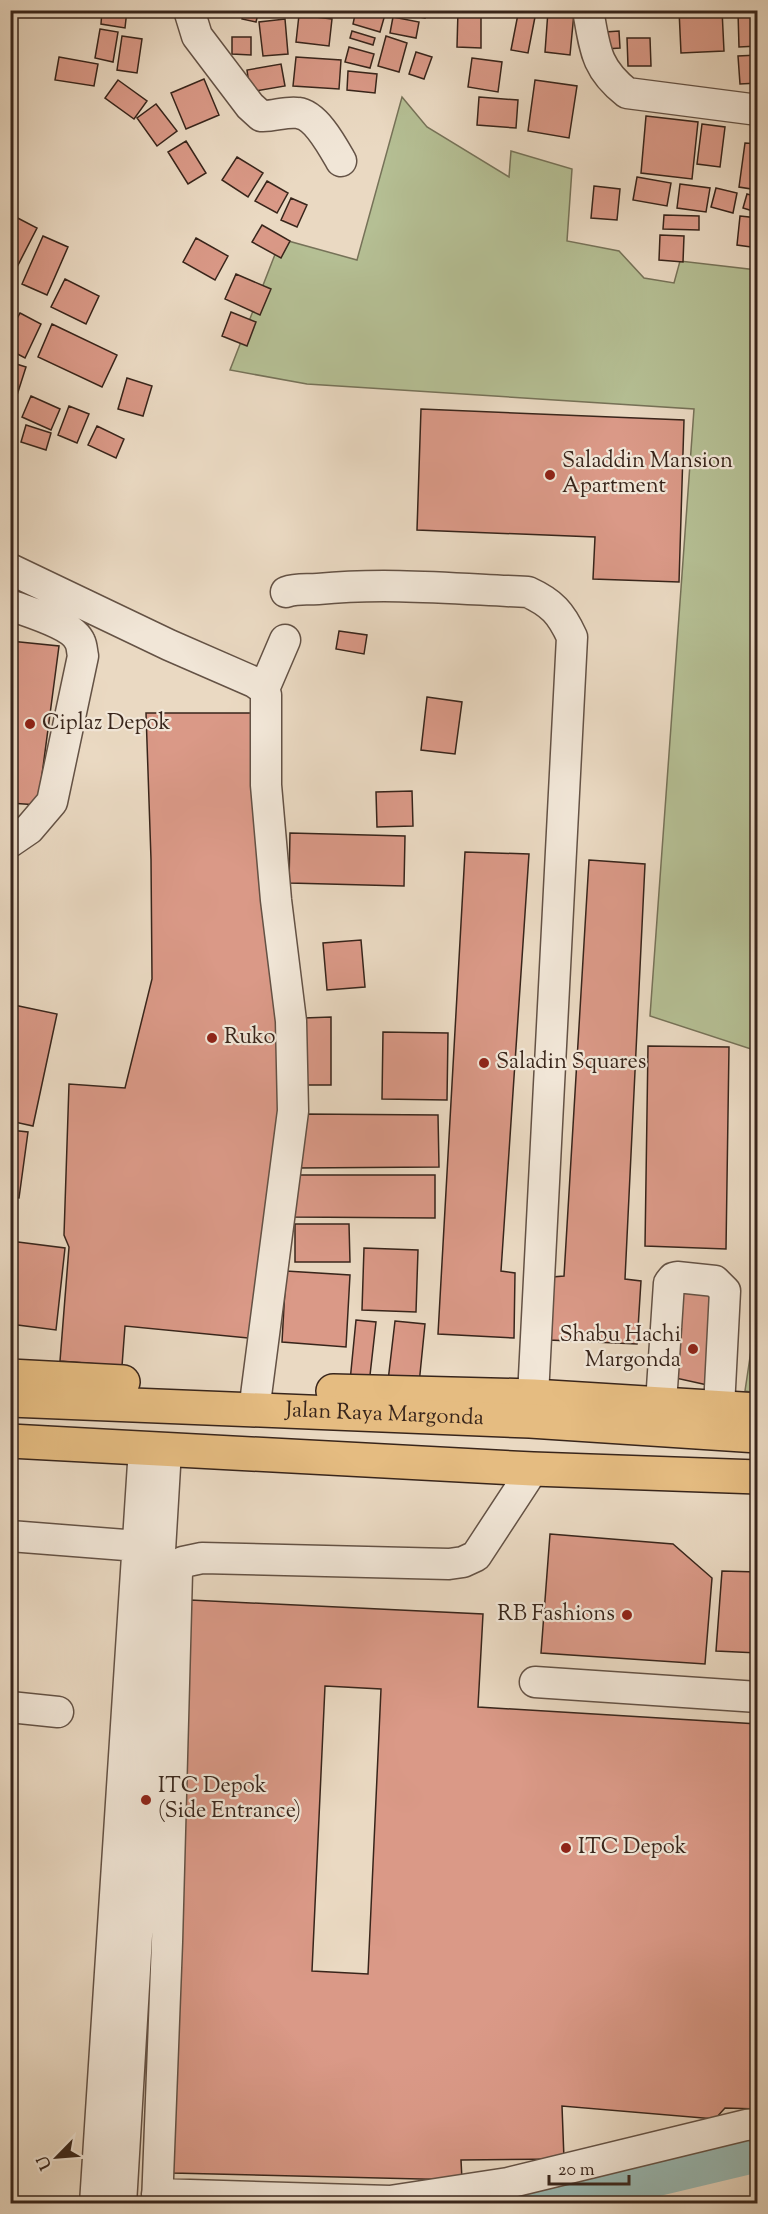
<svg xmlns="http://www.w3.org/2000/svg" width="768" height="2214" font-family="'Sorts Mill Goudy',serif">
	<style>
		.green { fill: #b5bf94; stroke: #767258; stroke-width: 1.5 }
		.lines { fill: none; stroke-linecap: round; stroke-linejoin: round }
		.river { stroke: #98bab5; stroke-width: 48 }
		.building { fill: #da9987; stroke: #38251b; stroke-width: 1.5; fill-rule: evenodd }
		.minor-casing { stroke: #645245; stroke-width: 33 }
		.major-casing { stroke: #38251b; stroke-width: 36 }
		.minor { stroke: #f1e6d7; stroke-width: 30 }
		.major { stroke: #e5bc81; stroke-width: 33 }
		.poi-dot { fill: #8f2418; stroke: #f1e6d7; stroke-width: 2 }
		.labels { text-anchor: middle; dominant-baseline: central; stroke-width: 4.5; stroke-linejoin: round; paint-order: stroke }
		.poi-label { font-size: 22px; fill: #38251b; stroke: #f1e6d7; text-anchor: start }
		.street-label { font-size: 22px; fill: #38251b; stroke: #f1e6d7 }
	</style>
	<rect width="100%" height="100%" fill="#ead9c2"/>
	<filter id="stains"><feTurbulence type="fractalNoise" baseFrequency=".00333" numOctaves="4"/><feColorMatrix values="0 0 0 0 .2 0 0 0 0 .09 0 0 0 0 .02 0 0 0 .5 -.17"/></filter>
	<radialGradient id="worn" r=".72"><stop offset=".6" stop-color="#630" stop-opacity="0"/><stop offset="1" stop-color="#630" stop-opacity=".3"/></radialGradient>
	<path class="green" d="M402 97 427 127 509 177 511 151 572 169 567 241 619 251 644 278 674 283 680 261 757 270V1051L650 1016 694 409 307 384 230 370 281 239 357 260Z
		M757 1310V1393L745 1391Z"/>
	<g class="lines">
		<path class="river" d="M541 2204 628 2179 758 2148"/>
	</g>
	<path class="building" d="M53 10H89L88 15Z
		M102 10H127L125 28 101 24Z
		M244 10H259L256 22 242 19Z
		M356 10 386 11 380 32 353 24Z
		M400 10H426L425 18 400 13Z
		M458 10H481V48L457 47Z
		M679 10H722L724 51 681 53Z
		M548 11 574 13 570 55 545 52Z
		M738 12H758V46L739 47Z
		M518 14 535 17 528 53 511 50Z
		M299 15 332 19 329 46 296 42Z
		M393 17 419 22 416 38 390 33Z
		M285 19 288 54 263 56 259 22Z
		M100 29 118 32 113 62 95 58Z
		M352 31 375 38 373 45 350 38Z
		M619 31 620 48 606 49 605 32Z
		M122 36 142 39 137 73 117 70Z
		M386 36 407 43 399 72 378 66Z
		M232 37H251V55L232 54Z
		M627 38H650L651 66H628Z
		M349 47 374 54 370 68 345 62Z
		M416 52 432 57 424 79 409 74Z
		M758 55V83L740 84 738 56Z
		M59 57 98 64 94 86 55 80Z
		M296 57 341 60 339 89 293 86Z
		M472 58 502 62 498 92 468 87Z
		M281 64 285 86 250 92 247 70Z
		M348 71 377 74 375 93 347 90Z
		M204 79 219 115 186 129 171 93Z
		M118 80 147 101 134 119 105 98Z
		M535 80 577 86 569 138 528 131Z
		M479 97 518 100 516 128 477 125Z
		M156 104 177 131 157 146 137 118Z
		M646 116 698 122 692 179 641 173Z
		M702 124 725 127 720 167 697 164Z
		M186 141 206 173 188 184 168 152Z
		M745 143 758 144V190L739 187Z
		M237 157 263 173 248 197 222 180Z
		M637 177 671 183 667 206 633 200Z
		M267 181 288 193 277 213 255 201Z
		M680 184 710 188 706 212 677 208Z
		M594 186 620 189 617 220 591 218Z
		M716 188 737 193 733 213 711 207Z
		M747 194 758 197 756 212 743 208Z
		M291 198 307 205 297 227 281 220Z
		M10 214 37 228 16 269 10 266Z
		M664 215 699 216V230L663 229Z
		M740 216 758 218V248L737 245Z
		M262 225 290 241 281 258 252 242Z
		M660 235 684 236 683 262 659 260Z
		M43 236 68 247 47 295 22 284Z
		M196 238 228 256 215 280 183 262Z
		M236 274 271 289 260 315 225 299Z
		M65 279 99 296 86 324 51 307Z
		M231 312 256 322 247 346 222 336Z
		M20 313 41 324 25 358 10 350V332Z
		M52 324 117 355 102 387 38 357Z
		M10 362 26 367 10 417Z
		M127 378 152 386 143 416 118 409Z
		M31 396 60 409 51 430 22 417Z
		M69 406 89 414 77 443 58 435Z
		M421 409 684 420 679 582 593 579 595 537 417 530Z
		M26 425 51 433 46 450 21 442Z
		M97 426 124 439 116 458 88 445Z
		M339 631 367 635 364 654 336 649Z
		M10 641 59 646 38 805 10 803Z
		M427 697 462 702 455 754 421 750Z
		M146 713H260L282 1118 258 1339 125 1326 122 1366 60 1361 69 1247 64 1235 69 1084 125 1088 152 979 151 859Z
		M412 791 413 826 377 827 376 792Z
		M290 833 405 836 404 886 289 883Z
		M465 852 529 854 501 1271 515 1273 514 1338 438 1334Z
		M589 860 645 864 625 1279 641 1281 637 1344 549 1340 552 1277 564 1276Z
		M361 940 365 987 327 990 323 943Z
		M14 1005 57 1014 33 1126 10 1121V1021Z
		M331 1017V1085H304V1018Z
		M383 1032 448 1033 447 1100 382 1099Z
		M648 1046 729 1047 726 1249 645 1246Z
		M303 1114 438 1115 439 1167 296 1168Z
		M10 1130 28 1132 19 1198 10 1197Z
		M292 1175H435V1218L292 1217Z
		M295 1224H349L350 1262H295Z
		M10 1241 65 1248 56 1330 10 1324Z
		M364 1248 418 1250 416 1312 362 1310Z
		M286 1271 350 1275 346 1347 282 1342Z
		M679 1283 717 1289 712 1386 671 1377Z
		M356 1320 376 1322 369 1384 350 1381Z
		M395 1321 425 1324 419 1384 388 1381Z
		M550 1534 673 1544 712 1578 705 1664 541 1653Z
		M722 1571 758 1572V1653L716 1651Z
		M190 1600 483 1614 478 1707 758 1724V2109L725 2108 715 2119 562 2106 564 2159 461 2160 462 2180 172 2173ZM325 1686 381 1689 368 1974 312 1971Z"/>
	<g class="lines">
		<defs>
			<path id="minor" d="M189 10 197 36 250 106 261 116C273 117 286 111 298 113 316 115 333 147 341 161
				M588 10C595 48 595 68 627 93L758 110
				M10 569 169 645 254 682 264 689
				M286 592C297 588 306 590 318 589 387 582 458 589 528 592 552 603 561 613 572 637L533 1396 530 1419
				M10 605C28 612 73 624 80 642 82 646 82 652 83 656L52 802 29 829 10 842
				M661 1403 669 1283 673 1278 677 1277 715 1281 725 1291 719 1407
				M254 1411 293 1111 291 1021 276 900 266 785V695L264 689 285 640
				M10 1536 138 1546
				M535 1682 758 1697
				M10 1707 58 1712
				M157 2194 390 2201 508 2183 746 2125 758 2124
				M95 2204 144 1448
				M121 2204 166 1450
				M157 2204 167 1942 177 1572 183 1562 202 1558 449 1564 463 1562 476 1556 533 1469"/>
			<g id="major">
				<path d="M10 1376 123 1382"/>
				<path d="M333 1391 533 1396 758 1410"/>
				<path id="s1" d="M10 1400 530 1421 758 1436"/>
				<path d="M10 1441 533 1469 758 1477"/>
			</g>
		</defs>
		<use href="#minor" class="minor-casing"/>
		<use href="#major" class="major-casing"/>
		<use href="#minor" class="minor"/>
		<use href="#major" class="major"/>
	</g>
	<g class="poi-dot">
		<circle cx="550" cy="475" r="6"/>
		<circle cx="30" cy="724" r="6"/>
		<circle cx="212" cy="1038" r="6"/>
		<circle cx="484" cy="1063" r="6"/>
		<circle cx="693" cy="1349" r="6"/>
		<circle cx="627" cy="1615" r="6"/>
		<circle cx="146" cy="1800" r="6"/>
		<circle cx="566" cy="1848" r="6"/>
	</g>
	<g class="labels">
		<g class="poi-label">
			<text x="562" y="462">Saladdin Mansion<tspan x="562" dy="25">Apartment</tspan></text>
			<text x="42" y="724">Ciplaz Depok</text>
			<text x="224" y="1038">Ruko</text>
			<text x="496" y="1063">Saladin Squares</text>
			<text x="681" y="1336" text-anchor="end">Shabu Hachi<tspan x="681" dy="25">Margonda</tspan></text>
			<text x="615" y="1615" text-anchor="end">RB Fashions</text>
			<text x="158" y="1787">ITC Depok<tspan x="158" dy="25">(Side Entrance)</tspan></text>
			<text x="578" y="1848">ITC Depok</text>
		</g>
		<g class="street-label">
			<text stroke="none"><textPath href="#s1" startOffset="375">Jalan Raya Margonda</textPath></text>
		</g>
	</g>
	<rect width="768" height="2214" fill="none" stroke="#ead9c2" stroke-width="36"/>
	<rect x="12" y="12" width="744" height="2190" fill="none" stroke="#38251b" stroke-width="3"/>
	<rect x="18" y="18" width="732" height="2178" fill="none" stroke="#38251b" stroke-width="1.5"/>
	<g transform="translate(57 2157) rotate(245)" stroke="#f1e6d7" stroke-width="4.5" paint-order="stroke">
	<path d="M0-4.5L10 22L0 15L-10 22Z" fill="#38251b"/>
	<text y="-9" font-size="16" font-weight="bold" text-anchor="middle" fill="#38251b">U</text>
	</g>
	<path d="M549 2175v9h80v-9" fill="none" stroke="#38251b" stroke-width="3"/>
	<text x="558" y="2175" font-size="18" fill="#38251b" stroke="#f1e6d7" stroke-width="4.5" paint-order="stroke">20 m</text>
	<rect width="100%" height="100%" filter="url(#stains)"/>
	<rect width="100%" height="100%" fill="url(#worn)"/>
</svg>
